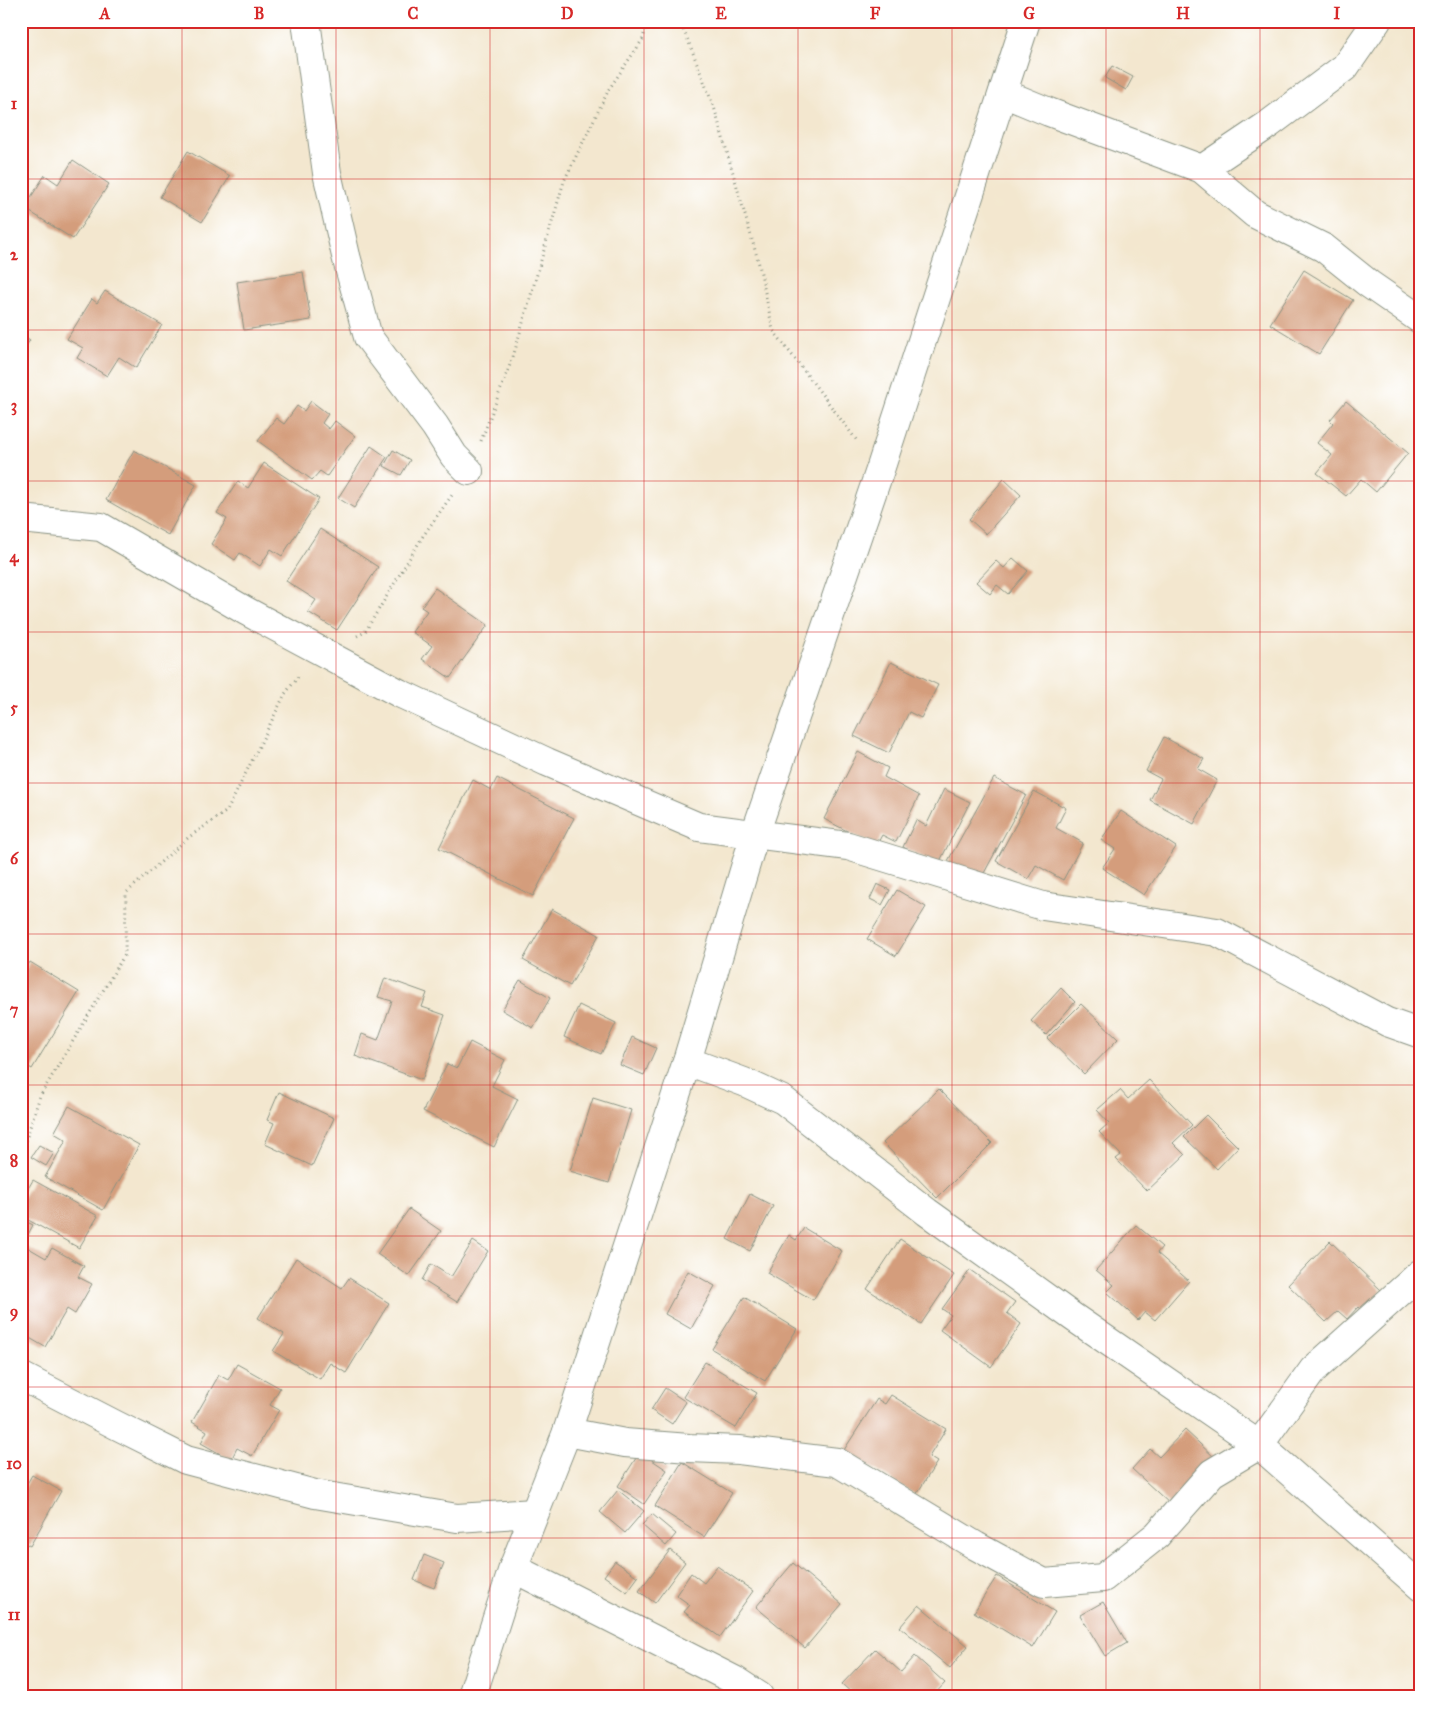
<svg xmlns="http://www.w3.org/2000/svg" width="1442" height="1717" font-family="'IM FELL Great Primer',serif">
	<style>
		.building { fill: #d49d7c }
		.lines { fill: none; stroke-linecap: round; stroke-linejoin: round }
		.street-casing { stroke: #899282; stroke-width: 30 }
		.secondary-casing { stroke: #899282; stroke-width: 30 }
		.path { stroke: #899282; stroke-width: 3; stroke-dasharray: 1 4; stroke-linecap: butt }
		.street { stroke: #fff; stroke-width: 28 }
		.secondary { stroke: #fff; stroke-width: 28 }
		.grid { fill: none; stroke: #d62828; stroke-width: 1; stroke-opacity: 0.55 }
		.neatline { fill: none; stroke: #d62828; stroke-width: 2 }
		.grid-label { font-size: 16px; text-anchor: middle; font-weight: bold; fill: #d62828 }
	</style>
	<rect width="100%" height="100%" fill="#fff"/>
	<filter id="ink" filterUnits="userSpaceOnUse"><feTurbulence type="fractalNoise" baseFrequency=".02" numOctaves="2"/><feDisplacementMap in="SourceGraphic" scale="10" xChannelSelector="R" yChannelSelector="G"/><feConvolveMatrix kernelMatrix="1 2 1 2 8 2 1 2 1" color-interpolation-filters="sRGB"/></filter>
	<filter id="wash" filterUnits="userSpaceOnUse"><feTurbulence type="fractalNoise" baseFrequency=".0096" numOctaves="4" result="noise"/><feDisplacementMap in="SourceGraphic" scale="20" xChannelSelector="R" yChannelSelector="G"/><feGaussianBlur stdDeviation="1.12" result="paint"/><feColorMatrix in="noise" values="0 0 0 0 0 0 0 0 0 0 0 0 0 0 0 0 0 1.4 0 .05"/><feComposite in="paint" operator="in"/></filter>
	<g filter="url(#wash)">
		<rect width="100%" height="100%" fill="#f3e7cf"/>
		<g id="blocks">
			<path class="building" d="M1112 66 1133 77 1126 90 1105 78Z
				M188 151 230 176 202 222 160 197Z
				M73 160 109 184 73 239 24 208 45 175 58 184Z
				M1304 270 1353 300 1319 354 1270 324Z
				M303 272 311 320 244 330 237 282Z
				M105 291 162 325 136 368 119 357 107 376 77 358 83 348 67 339 92 299 97 303Z
				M21 334 30 340 21 354Z
				M311 401 328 414 322 423 329 429 335 421 355 436 327 476 320 471 312 480 258 441 276 418 284 424 297 406 304 411Z
				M1346 401 1408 453 1376 492 1361 479 1346 496 1317 473 1332 455 1317 443 1333 423 1330 420Z
				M371 446 387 457 354 508 338 498Z
				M134 450 196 485 168 535 106 500Z
				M393 450 410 460 401 475 384 466Z
				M264 463 319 499 282 556 271 549 260 566 240 553 235 560 211 544 227 519 217 513 238 481 248 488Z
				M1004 479 1021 495 986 534 969 519Z
				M320 529 378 567 337 630 308 612 316 600 286 581Z
				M1013 558 1028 571 1008 594 997 585 990 594 976 582 996 561 1004 568Z
				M435 588 488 625 450 678 422 659 432 646 412 632 427 611 421 607Z
				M891 662 938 685 921 718 909 712 889 753 854 736Z
				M1164 737 1204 759 1198 769 1217 780 1194 824 1150 800 1161 779 1146 771Z
				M858 752 888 768 884 777 919 796 896 842 882 835 876 846 824 819Z
				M497 778 574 818 533 896 439 848 473 780 491 790Z
				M994 778 1026 795 983 875 972 870 966 881 944 868Z
				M944 789 970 802 938 865 903 847 916 820 926 826Z
				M1034 791 1066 808 1056 828 1083 843 1063 880 1036 865 1028 879 996 861Z
				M1121 811 1176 847 1144 895 1102 868 1115 849 1101 840Z
				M877 884 890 890 882 905 870 899Z
				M897 890 926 907 896 956 867 939Z
				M552 909 599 935 570 986 523 960Z
				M30 962 79 992 32 1069 21 1062V976Z
				M385 978 427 993 422 1007 445 1015 422 1080 355 1056 362 1034 378 1040 392 1001 378 997Z
				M520 980 550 998 533 1028 502 1010Z
				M1061 988 1075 1002 1046 1035 1031 1021Z
				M1081 1004 1118 1039 1084 1074 1047 1038Z
				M579 1005 616 1023 601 1054 564 1037Z
				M632 1037 656 1048 644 1075 620 1065Z
				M470 1042 505 1060 492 1086 518 1099 494 1147 423 1111 447 1064 457 1068Z
				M1149 1080 1192 1125 1173 1143 1185 1155 1147 1191 1116 1159 1121 1155 1099 1132 1109 1123 1097 1110 1120 1090 1128 1099Z
				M939 1089 992 1143 937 1198 883 1143Z
				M279 1092 334 1118 312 1166 265 1144 274 1123 267 1120Z
				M593 1098 631 1110 609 1183 570 1171Z
				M69 1106 139 1145 103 1210 45 1177 66 1140 54 1133Z
				M1206 1115 1238 1147 1217 1169 1184 1137Z
				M39 1145 54 1153 46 1166 31 1157Z
				M33 1180 98 1216 79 1248 21 1216V1201Z
				M750 1194 773 1206 750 1251 727 1239Z
				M409 1209 441 1231 409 1276 377 1254Z
				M21 1219 33 1225 21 1248Z
				M1136 1225 1162 1247 1157 1253 1189 1281 1155 1320 1145 1312 1138 1320 1107 1292 1114 1285 1096 1270Z
				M804 1228 842 1251 813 1300 767 1273 789 1235 796 1240Z
				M900 1239 954 1275 921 1324 867 1289Z
				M473 1241 488 1251 457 1302 422 1280 431 1264 451 1277Z
				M1330 1241 1382 1291 1362 1311 1358 1307 1347 1319 1338 1311 1326 1322 1288 1285Z
				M27 1247 46 1258 52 1248 84 1266 78 1277 92 1284 75 1314 67 1309 45 1347 21 1333V1256Z
				M296 1258 342 1288 349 1278 389 1303 346 1373 330 1363 320 1379 273 1351 284 1334 258 1318Z
				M970 1270 1015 1302 1007 1313 1021 1324 991 1367 940 1330 951 1315 942 1309Z
				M688 1271 715 1286 691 1329 665 1314Z
				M744 1297 797 1329 765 1381 712 1349Z
				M705 1362 757 1393 736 1428 683 1397Z
				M237 1364 280 1388 270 1405 279 1410 252 1456 237 1448 231 1460 201 1443 207 1431 192 1422 219 1375 228 1380Z
				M665 1388 686 1402 672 1424 651 1410Z
				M891 1395 946 1429 929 1457 937 1462 916 1495 844 1450 877 1399 885 1404Z
				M1185 1430 1214 1457 1170 1504 1132 1469 1150 1449 1159 1457Z
				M640 1452 667 1470 644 1504 618 1486Z
				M682 1462 732 1493 704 1537 655 1506Z
				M32 1475 61 1491 30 1546 21 1541V1494Z
				M618 1490 644 1511 625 1533 600 1512Z
				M652 1514 676 1534 666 1546 642 1525Z
				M670 1550 685 1562 655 1603 639 1591Z
				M424 1555 444 1563 434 1588 414 1580Z
				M615 1561 638 1577 627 1592 604 1576Z
				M793 1563 842 1604 805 1648 756 1607Z
				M717 1566 753 1591 720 1637 684 1612 690 1605 676 1595 691 1573 704 1583Z
				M997 1576 1055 1612 1033 1648 974 1612Z
				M1103 1602 1127 1643 1105 1656 1080 1615Z
				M919 1605 968 1646 950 1668 900 1627Z
				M875 1649 901 1672 915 1656 945 1683 933 1696H855L842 1684Z"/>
		</g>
	</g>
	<g filter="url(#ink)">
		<use href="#blocks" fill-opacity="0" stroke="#899282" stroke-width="1"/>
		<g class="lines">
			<defs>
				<path id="street" d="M306 21 327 173 346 256 368 337 435 426 454 456 469 471
					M1003 93 1049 112 1202 169 1255 214 1324 248 1369 284 1421 320
					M1202 169 1269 124 1345 67 1377 21
					M21 519 101 527 246 611 399 693 547 762 699 827 848 846 1043 906 1217 932 1387 1022 1421 1034
					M687 1061 744 1082 783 1100 927 1212 1073 1317 1259 1445 1421 1587
					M21 1376 116 1425 186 1460 315 1494 457 1518 534 1513
					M567 1432 625 1443 689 1448 739 1450 837 1462 976 1546 1044 1583 1103 1578 1157 1535 1212 1473 1259 1445 1313 1370 1421 1273
					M513 1568 736 1681 759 1696"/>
				<path id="secondary" d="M472 1696 513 1568 567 1432 687 1061 755 834 881 467 1026 21"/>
			</defs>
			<use href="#street" class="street-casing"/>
			<use href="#secondary" class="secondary-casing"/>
			<path class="path" d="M679 21 688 40 715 110 759 264 773 330 858 442
				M481 441 513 357 564 181 609 89 643 39 647 21
				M357 636 365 632 423 536 452 495
				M21 1155 40 1096 125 954 126 893 189 837 227 811 285 694 300 674"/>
			<use href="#street" class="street"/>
			<use href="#secondary" class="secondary"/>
		</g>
	</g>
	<path class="grid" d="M182 21V1696M336 21V1696M490 21V1696M644 21V1696M798 21V1696M952 21V1696M1106 21V1696M1260 21V1696M21 179H1421M21 330H1421M21 481H1421M21 632H1421M21 783H1421M21 934H1421M21 1085H1421M21 1236H1421M21 1387H1421M21 1538H1421"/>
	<rect width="1442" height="1717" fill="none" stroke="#fff" stroke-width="55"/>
	<rect x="28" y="28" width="1386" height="1662" class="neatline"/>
	<g class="grid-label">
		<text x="105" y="19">A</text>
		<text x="259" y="19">B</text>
		<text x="413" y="19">C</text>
		<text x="567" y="19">D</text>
		<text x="721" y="19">E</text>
		<text x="875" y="19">F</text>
		<text x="1029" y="19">G</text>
		<text x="1183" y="19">H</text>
		<text x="1337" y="19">I</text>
		<text x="14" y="109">1</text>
		<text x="14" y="260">2</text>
		<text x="14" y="411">3</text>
		<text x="14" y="562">4</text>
		<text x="14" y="713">5</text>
		<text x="14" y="864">6</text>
		<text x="14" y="1015">7</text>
		<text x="14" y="1166">8</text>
		<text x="14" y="1317">9</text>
		<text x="14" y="1469">10</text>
		<text x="14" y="1620">11</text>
	</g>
</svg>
